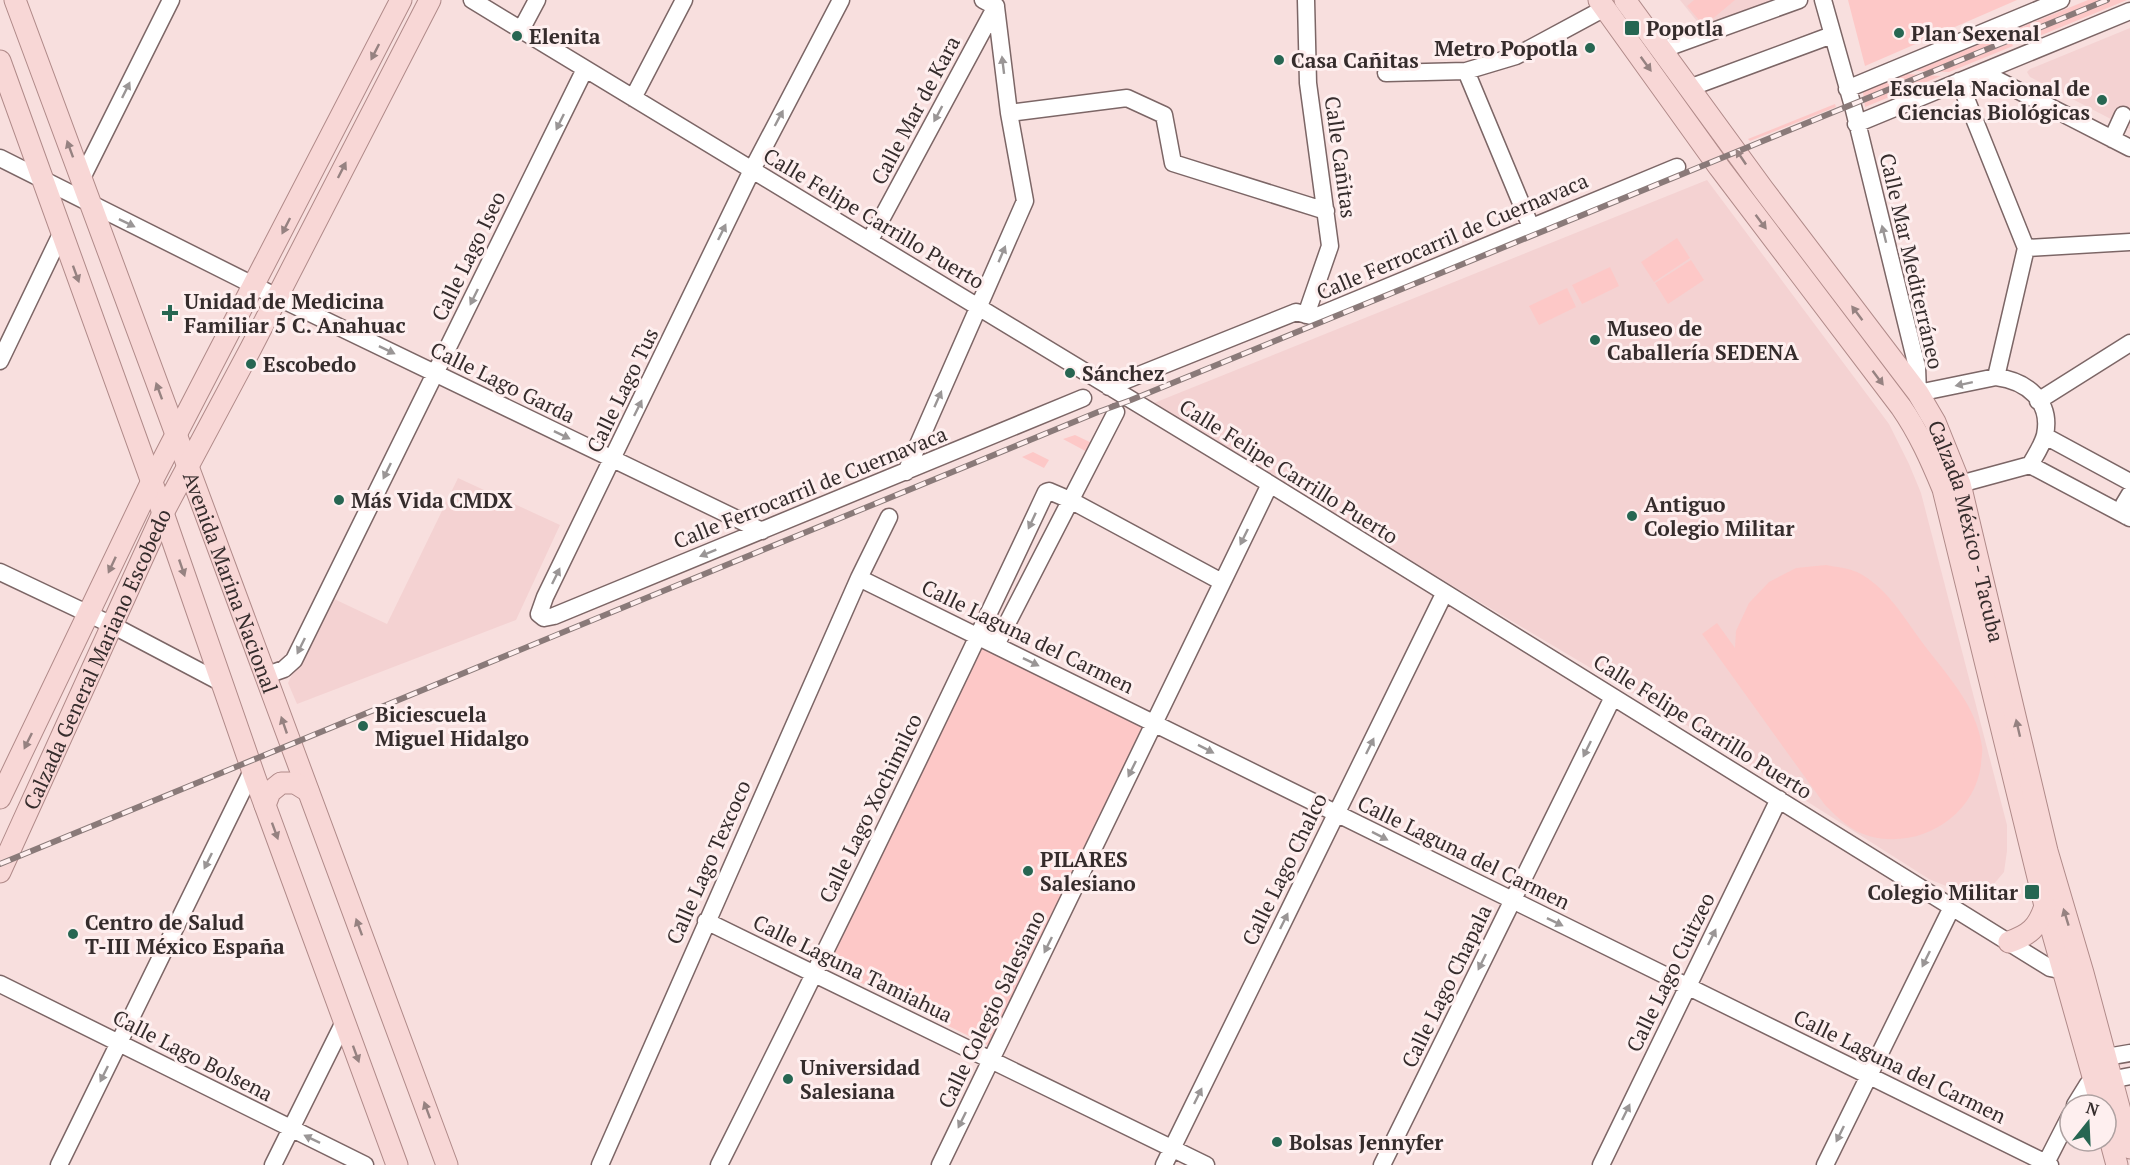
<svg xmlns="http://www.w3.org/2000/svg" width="2130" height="1165" font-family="'PT Serif',serif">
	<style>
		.built { fill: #f4d2d2 }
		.green { fill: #fdc8c7 }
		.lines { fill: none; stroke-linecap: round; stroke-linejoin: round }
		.minor-casing { stroke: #7c6666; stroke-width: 19 }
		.major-casing { stroke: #b08a89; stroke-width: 23 }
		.minor { stroke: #fff; stroke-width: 16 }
		.major { stroke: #f8d7d6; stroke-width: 21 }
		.rail-casing { stroke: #8a7a79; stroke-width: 6 }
		.rail { stroke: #feefef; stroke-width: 4; stroke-dasharray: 11; stroke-linecap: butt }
		.oneway { fill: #968281 }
		.oneway2 { fill: #9a9696 }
		.poi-dot { fill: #276652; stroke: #feefef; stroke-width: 2 }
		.labels { text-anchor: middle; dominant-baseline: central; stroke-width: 6; stroke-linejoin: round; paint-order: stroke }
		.poi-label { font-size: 21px; font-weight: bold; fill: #352c2c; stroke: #feefef; text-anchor: start }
		.street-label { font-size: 21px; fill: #352c2c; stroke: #feefef }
	</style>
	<rect width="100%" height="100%" fill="#f8dfde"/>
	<path class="built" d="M1680 0H1794L1704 30Z
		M2130 28V129L2030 77 2027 72 2030 69Z
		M1707 180 1889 424 1909 464 1921 493 2007 825V851L2004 872 1993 885 1975 891 1963 893 1929 879 1698 732 1149 405Z
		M458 478 560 525 516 620 297 704 288 683 330 597 387 624Z"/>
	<path class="green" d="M1694 0H1735L1704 26 1687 6Z
		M1848 0H2017L1865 66Z
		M2088 0H2127L2020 44 2014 30Z
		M2007 33 2013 46 1949 72 1915 71Z
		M1907 74 1941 76 1865 107 1863 92Z
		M1835 104 1836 107 1750 141 1748 139Z
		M1677 238 1690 258 1654 282 1641 262Z
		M1691 260 1704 280 1668 304 1655 283Z
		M1610 267 1619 286 1582 304 1572 285Z
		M1567 288 1576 307 1539 325 1529 306Z
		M1075 435 1096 445 1091 454 1063 439Z
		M1033 452 1049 460 1044 468 1022 457Z
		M1826 565C1836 567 1848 568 1857 572 1885 586 1901 613 1919 638 1943 671 1977 704 1982 747 1983 753 1981 759 1981 765 1974 817 1919 850 1869 836 1851 831 1838 818 1825 805L1702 634 1717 623 1735 648 1736 631 1749 603 1769 582 1796 568Z
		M982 645 1147 726 989 1046 825 965Z"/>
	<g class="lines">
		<defs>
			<path id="minor" d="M472 0 1270 484 2050 968 2074 973
				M841 0 752 170 545 597 539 614 544 618 554 616 1083 398
				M983 0 996 7
				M1306 0 1308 83 1330 246 1306 315
				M1823 0 1854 110 1917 367 1918 393 1996 377C2027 381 2052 401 2045 435 2042 446 2035 456 2030 465L1960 484
				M521 30 537 0
				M1661 50 1799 0
				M1466 71 1531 227
				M1982 72 2130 148
				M1386 73 1466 71 1516 56 1605 8
				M1959 81 2026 248 1996 377
				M1689 88 1832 35
				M1847 89 2061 0
				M633 98 684 0
				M1009 113 1127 98 1164 115 1173 163 1326 211
				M1856 124 2130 11
				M2112 139 2123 115
				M0 158 277 297 762 531
				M81 180 171 0
				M870 240 996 6
				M2026 248 2130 242
				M0 361 61 234
				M1109 387 1296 312 1315 317 1677 167
				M2038 401 2130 343
				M2045 436 2130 482
				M2030 465 2130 518
				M906 472 1025 201 1009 113 996 7
				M2126 516 2124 504 2130 494
				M0 572 112 625 222 683
				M859 578 2050 1165
				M996 645 1116 412
				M267 675 284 669 294 660 585 69
				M706 921 1206 1165
				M0 984 365 1165
				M2095 1059 2130 1053
				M2075 1105 2088 1084 2130 1076
				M59 1165 252 771
				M273 1165 344 1022
				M600 1165 859 578 889 517
				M719 1165C831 942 940 718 1046 492L1049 491 1070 500 1222 582
				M940 1165 1270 484
				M1164 1165 1444 594
				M1382 1165 1613 697
				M1601 1165 1779 799
				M1825 1165 1952 907
				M2045 1165 2070 1116"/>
			<g id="major">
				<path id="s1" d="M15 0C159 389 303 777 447 1165"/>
				<path d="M1599 0 1719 167 1901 407C1919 433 1931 460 1943 489L2045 906 2101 1105"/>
				<path id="s2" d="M1625 0 1763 189 1918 393 1935 422 1960 484 2047 851 2083 973 2130 1148"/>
				<path d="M0 61 163 513 255 778 397 1165"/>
				<path d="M0 798 151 483 401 0"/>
				<path d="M265 805 270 792 281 783H295L308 791"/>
				<path id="s3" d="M0 872 163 513 251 348 430 0"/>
				<path d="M2009 942C2029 935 2038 928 2045 906"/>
				<path d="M2106 1124 2117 1165"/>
			</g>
		</defs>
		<use href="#minor" class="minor-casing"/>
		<use href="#major" class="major-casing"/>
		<use href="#minor" class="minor"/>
		<use href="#major" class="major"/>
		<defs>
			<path id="rail" d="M0 864 1098 412 1131 400 2107 0"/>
		</defs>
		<use href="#rail" class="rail-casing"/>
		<use href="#rail" class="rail"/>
	</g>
	<defs><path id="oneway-solid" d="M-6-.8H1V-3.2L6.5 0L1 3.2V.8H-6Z" transform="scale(1.5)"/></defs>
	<g class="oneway">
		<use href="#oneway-solid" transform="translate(375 52) rotate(117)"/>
		<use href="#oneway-solid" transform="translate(1646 64) rotate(54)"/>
		<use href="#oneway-solid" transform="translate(70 149) rotate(-110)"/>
		<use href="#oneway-solid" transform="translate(1741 157) rotate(-124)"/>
		<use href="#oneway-solid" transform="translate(342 170) rotate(-63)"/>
		<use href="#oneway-solid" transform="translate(1761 222) rotate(53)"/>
		<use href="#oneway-solid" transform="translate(286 226) rotate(117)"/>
		<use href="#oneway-solid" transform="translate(76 274) rotate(70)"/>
		<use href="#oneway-solid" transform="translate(1857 313) rotate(-127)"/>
		<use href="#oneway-solid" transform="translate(1878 378) rotate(53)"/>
		<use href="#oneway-solid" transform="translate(159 391) rotate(-110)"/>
		<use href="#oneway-solid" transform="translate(112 565) rotate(115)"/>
		<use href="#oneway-solid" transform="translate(182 568) rotate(71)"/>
		<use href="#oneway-solid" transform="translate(284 725) rotate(-109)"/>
		<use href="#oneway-solid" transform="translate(2018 728) rotate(-103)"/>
		<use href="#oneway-solid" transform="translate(28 741) rotate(116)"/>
		<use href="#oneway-solid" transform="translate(275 831) rotate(70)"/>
		<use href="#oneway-solid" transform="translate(2066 917) rotate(-107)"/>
		<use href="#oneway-solid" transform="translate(359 927) rotate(-110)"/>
		<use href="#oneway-solid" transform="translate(356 1054) rotate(70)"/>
		<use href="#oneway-solid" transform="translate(427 1110) rotate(-110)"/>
	</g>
	<g class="oneway2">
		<use href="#oneway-solid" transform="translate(1003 65) rotate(-97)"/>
		<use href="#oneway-solid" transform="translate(126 90) rotate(-64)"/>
		<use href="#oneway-solid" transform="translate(938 114) rotate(118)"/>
		<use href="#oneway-solid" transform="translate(779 118) rotate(-62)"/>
		<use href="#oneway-solid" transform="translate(560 122) rotate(116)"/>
		<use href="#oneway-solid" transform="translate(127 223) rotate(26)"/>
		<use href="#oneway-solid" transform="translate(722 232) rotate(-64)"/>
		<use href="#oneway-solid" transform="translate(1884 234) rotate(-104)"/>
		<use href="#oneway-solid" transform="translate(1002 254) rotate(-67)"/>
		<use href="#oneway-solid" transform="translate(474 297) rotate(116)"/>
		<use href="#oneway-solid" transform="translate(387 350) rotate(26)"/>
		<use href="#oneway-solid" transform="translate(1964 384) rotate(168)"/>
		<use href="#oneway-solid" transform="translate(938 399) rotate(-66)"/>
		<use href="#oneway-solid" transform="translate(638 408) rotate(-64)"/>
		<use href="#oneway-solid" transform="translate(562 435) rotate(26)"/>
		<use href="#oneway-solid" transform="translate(387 471) rotate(116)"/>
		<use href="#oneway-solid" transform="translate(1032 521) rotate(115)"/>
		<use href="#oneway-solid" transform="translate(1244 537) rotate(116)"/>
		<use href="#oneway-solid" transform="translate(708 553) rotate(158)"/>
		<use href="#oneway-solid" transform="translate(556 576) rotate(-64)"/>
		<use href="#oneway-solid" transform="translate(301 646) rotate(116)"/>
		<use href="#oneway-solid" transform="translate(1031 662) rotate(26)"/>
		<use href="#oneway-solid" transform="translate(1370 746) rotate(-64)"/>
		<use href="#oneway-solid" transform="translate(1206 749) rotate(27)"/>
		<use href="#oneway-solid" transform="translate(1587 749) rotate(116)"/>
		<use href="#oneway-solid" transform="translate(1132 769) rotate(116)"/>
		<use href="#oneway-solid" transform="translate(1380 836) rotate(27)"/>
		<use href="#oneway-solid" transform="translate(208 861) rotate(116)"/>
		<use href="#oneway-solid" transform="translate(1284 921) rotate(-64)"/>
		<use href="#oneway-solid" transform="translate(1555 922) rotate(26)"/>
		<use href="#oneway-solid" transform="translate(1712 937) rotate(-64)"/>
		<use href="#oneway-solid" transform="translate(1048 945) rotate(116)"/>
		<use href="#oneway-solid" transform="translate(1926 959) rotate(116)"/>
		<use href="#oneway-solid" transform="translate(1482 962) rotate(116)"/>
		<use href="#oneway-solid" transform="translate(104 1074) rotate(116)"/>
		<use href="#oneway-solid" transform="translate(1198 1096) rotate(-64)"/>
		<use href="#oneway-solid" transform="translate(1626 1112) rotate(-64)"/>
		<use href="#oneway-solid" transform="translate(962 1120) rotate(116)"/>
		<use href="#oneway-solid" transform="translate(1840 1134) rotate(116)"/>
		<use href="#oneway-solid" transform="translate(312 1139) rotate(-154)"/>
	</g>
	<g class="poi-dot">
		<rect x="1624" y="20" width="16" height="16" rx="3"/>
		<circle cx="1899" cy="33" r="6"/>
		<circle cx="517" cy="36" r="6"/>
		<circle cx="1590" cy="48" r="6"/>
		<circle cx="1279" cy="60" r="6"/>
		<circle cx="2102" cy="100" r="6"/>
		<path d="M167 304h6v6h6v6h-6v6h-6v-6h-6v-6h6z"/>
		<circle cx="1595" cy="340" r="6"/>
		<circle cx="251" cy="364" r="6"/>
		<circle cx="1070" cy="373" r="6"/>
		<circle cx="339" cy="500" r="6"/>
		<circle cx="1632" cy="516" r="6"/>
		<circle cx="363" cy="726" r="6"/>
		<circle cx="1028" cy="871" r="6"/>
		<rect x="2024" y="884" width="16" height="16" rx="3"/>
		<circle cx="73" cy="934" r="6"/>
		<circle cx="788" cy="1079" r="6"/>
		<circle cx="1277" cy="1142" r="6"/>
	</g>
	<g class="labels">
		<g class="poi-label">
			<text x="1646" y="28">Popotla</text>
			<text x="1911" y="33">Plan Sexenal</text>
			<text x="529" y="36">Elenita</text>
			<text x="1578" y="48" text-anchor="end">Metro Popotla</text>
			<text x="1291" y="60">Casa Cañitas</text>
			<text x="2090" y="88" text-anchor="end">Escuela Nacional de<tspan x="2090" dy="24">Ciencias Biológicas</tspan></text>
			<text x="184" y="301">Unidad de Medicina<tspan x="184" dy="24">Familiar 5 C. Anahuac</tspan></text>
			<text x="1607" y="328">Museo de<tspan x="1607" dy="24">Caballería SEDENA</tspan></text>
			<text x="263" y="364">Escobedo</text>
			<text x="1082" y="373">Sánchez</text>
			<text x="351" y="500">Más Vida CMDX</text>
			<text x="1644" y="504">Antiguo<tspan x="1644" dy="24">Colegio Militar</tspan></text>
			<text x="375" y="714">Biciescuela<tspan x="375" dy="24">Miguel Hidalgo</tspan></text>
			<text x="1040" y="859">PILARES<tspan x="1040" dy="24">Salesiano</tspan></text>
			<text x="2018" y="892" text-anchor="end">Colegio Militar</text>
			<text x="85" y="922">Centro de Salud<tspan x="85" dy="24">T-III México España</tspan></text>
			<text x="800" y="1067">Universidad<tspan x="800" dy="24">Salesiana</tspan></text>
			<text x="1289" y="1142">Bolsas Jennyfer</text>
		</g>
		<g class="street-label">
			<text transform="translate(915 110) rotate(-62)">Calle Mar de Kara</text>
			<text transform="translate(1341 157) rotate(82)">Calle Cañitas</text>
			<text transform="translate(874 218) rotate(31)">Calle Felipe Carrillo Puerto</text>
			<text transform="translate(1452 236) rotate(-23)">Calle Ferrocarril de Cuernavaca</text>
			<text transform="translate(468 256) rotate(-64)">Calle Lago Iseo</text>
			<text transform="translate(1912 261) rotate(77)">Calle Mar Mediterráneo</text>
			<text transform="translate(503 382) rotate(26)">Calle Lago Garda</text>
			<text transform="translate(622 390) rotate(-64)">Calle Lago Tus</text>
			<text transform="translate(1289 471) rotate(32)">Calle Felipe Carrillo Puerto</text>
			<text transform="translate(810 487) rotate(-22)">Calle Ferrocarril de Cuernavaca</text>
			<text stroke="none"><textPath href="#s2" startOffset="638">Calzada México - Tacuba</textPath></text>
			<text stroke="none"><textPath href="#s1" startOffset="621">Avenida Marina Nacional</textPath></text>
			<text transform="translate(1028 636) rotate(26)">Calle Laguna del Carmen</text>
			<text stroke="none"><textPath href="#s3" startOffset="234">Calzada General Mariano Escobedo</textPath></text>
			<text transform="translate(1703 726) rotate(32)">Calle Felipe Carrillo Puerto</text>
			<text transform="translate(870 808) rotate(-64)">Calle Lago Xochimilco</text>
			<text transform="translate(1464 852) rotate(26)">Calle Laguna del Carmen</text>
			<text transform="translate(708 862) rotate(-66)">Calle Lago Texcoco</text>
			<text transform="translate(1284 869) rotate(-64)">Calle Lago Chalco</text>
			<text transform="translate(853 968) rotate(26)">Calle Laguna Tamiahua</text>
			<text transform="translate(1670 972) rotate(-64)">Calle Lago Cuitzeo</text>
			<text transform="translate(1446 986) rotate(-64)">Calle Lago Chapala</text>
			<text transform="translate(991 1009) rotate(-64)">Calle Colegio Salesiano</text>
			<text transform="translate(193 1055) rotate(27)">Calle Lago Bolsena</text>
			<text transform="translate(1900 1066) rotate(26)">Calle Laguna del Carmen</text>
		</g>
	</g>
	<g transform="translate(2088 1123) rotate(18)"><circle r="28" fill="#feefef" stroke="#aea1a1" stroke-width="1.5"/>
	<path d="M0-4.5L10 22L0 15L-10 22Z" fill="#276652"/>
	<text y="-9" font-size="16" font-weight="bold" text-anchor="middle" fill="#352c2c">N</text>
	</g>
</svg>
